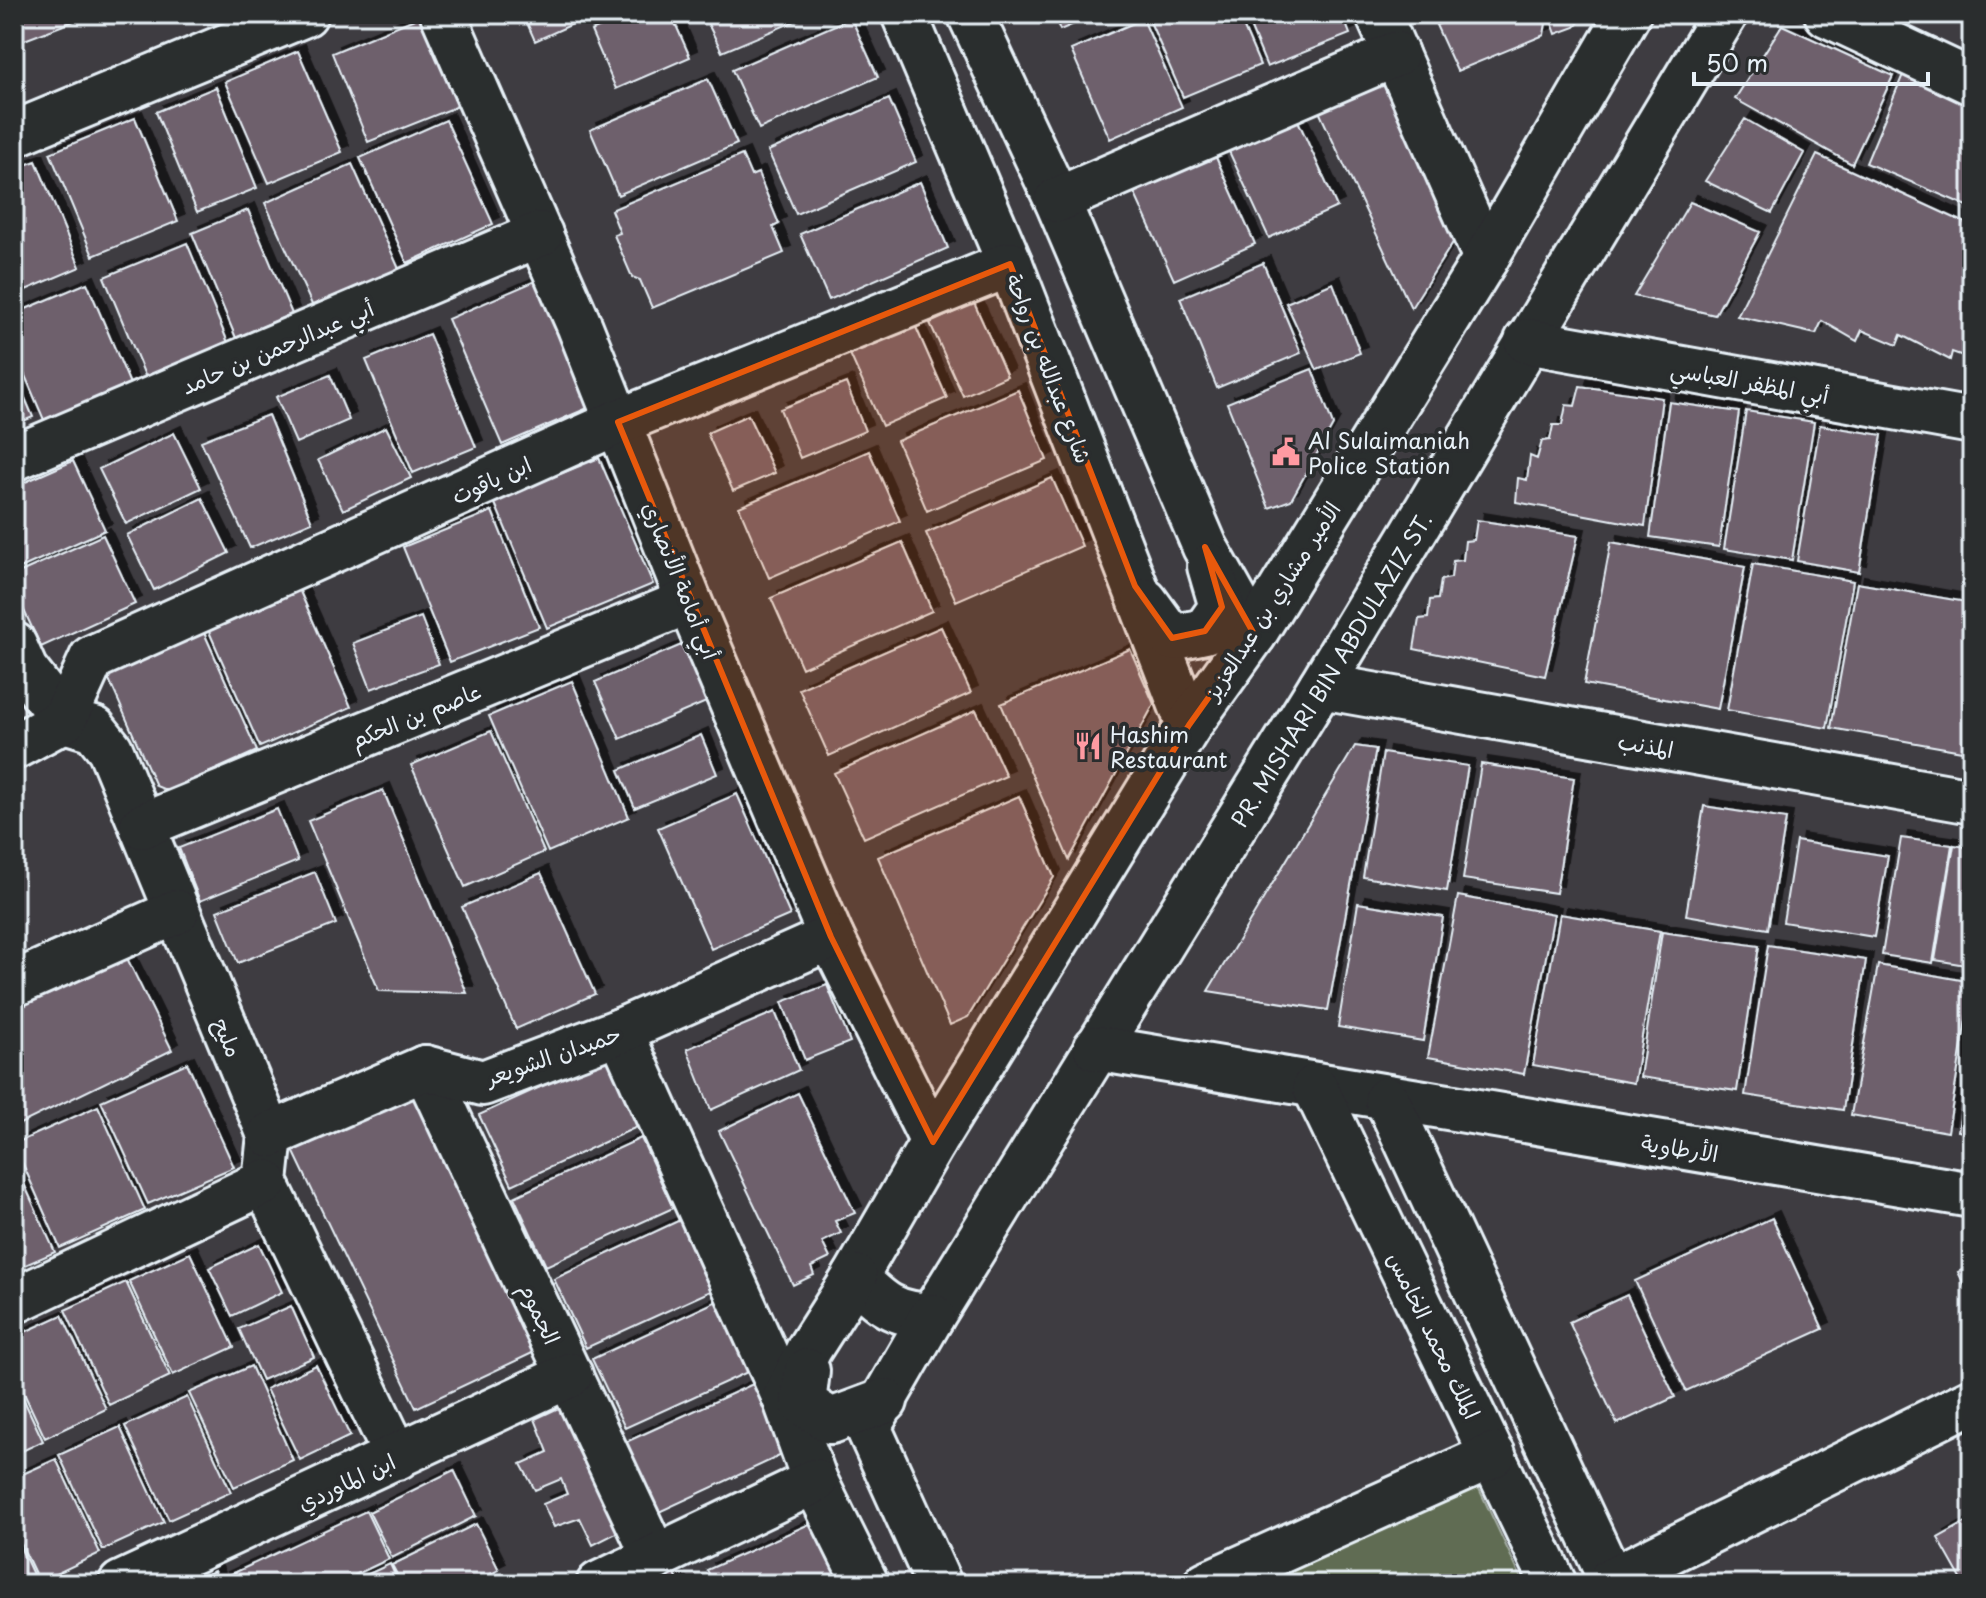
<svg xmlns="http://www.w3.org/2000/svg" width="1986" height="1598" font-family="'Playpen Sans','Playpen Sans Arabic',sans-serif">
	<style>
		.green { fill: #616c52; stroke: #a4aea5; stroke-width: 2 }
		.building { fill: #6e606c; stroke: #e8f1f8; stroke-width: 2; filter: url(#shadow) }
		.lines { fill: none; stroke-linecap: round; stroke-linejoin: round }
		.minor-casing { stroke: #e8f1f8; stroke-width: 50 }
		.minor { stroke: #2a2d2e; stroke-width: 44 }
		.marked { fill: #e8590c; fill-opacity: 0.2; stroke: #e8590c; stroke-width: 6; stroke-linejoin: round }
		.labels { text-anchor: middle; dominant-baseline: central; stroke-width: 8; stroke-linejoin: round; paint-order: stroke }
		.street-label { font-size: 22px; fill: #e8f1f8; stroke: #2a2d2e }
		.poi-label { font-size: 22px; fill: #e8f1f8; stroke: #2a2d2e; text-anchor: start }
	</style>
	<defs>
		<filter id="shadow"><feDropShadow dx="7" dy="-7" stdDeviation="0" flood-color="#0009"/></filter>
	</defs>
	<rect width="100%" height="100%" fill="#3e3c41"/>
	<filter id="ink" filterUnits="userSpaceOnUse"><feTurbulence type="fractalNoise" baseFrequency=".0125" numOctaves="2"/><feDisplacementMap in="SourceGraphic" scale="16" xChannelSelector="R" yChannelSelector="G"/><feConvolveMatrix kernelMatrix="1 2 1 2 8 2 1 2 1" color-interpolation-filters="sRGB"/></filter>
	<g filter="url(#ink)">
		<path class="green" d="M1474 1478 1524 1584H1247Z"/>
		<path class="building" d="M14 14H80L82 18 14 44Z
			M523 14H595L535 41Z
			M632 14H671L690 57 616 89 591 31Z
			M703 14H812L722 52Z
			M1053 14H1098L1060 30Z
			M1155 14H1238L1260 65 1183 97 1148 17Z
			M1245 14H1342L1350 34 1267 67Z
			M1463 14H1541L1546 23 1544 35 1457 71 1436 25Z
			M1549 14H1586L1575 27 1556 34Z
			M424 15 461 105 368 142 332 53Z
			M851 18 878 77 759 129 732 70Z
			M1143 19 1182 107 1110 139 1071 50Z
			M1782 25 1893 76 1852 164 1735 99Z
			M298 51 342 152 269 183 225 82Z
			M1904 72 1972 100V208L1866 163Z
			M1391 76 1459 233 1411 308 1317 107Z
			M708 79 737 144 618 195 590 130Z
			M216 87 257 188 197 212 156 112Z
			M889 99 916 162 796 214 768 151Z
			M1295 114 1337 207 1269 238 1226 145Z
			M135 118 178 221 93 256 50 153Z
			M1745 119 1804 153 1772 213 1705 181Z
			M446 120 493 224 407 263 360 158Z
			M1214 153 1255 244 1174 280 1133 190Z
			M742 155 751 176 758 173 779 224 773 227 784 253 652 308 640 280 632 277 614 235 620 233 611 210Z
			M1817 155 1972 226V359L1952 352 1950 360 1901 335 1897 345 1862 330 1857 341 1822 321 1816 334 1737 316Z
			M36 161 80 267 14 295V169Z
			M352 164 399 269 313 307 265 203Z
			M920 182 948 248 829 300 800 234Z
			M1690 202 1760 232 1715 315 1634 296Z
			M248 210 292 314 236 338 192 233Z
			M187 243 229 345 146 378 104 277Z
			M1263 263 1301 353 1217 388 1180 298Z
			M542 278 597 404 502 445 448 319Z
			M87 283 130 384 44 420 14 350V314Z
			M1333 283 1360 353 1317 370 1286 303Z
			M974 303 1007 376 963 396 930 323Z
			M915 325 947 398 882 426 850 354Z
			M429 334 476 447 413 473 366 360Z
			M1312 369 1333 425 1291 500 1269 508 1227 403Z
			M14 372 33 417 14 425Z
			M330 375 349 420 296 443 276 397Z
			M846 383 865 431 800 458 780 409Z
			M1580 386 1662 398 1645 526 1516 502 1518 478 1527 480 1530 456 1537 459 1542 441 1550 440 1553 425H1562L1566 405 1575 406Z
			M1018 390 1047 460 927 511 897 441Z
			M1669 402 1739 412 1719 547 1650 537Z
			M1746 411 1814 422 1792 560 1724 549Z
			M268 415 312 522 250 548 201 441Z
			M748 415 775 473 733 491 707 433Z
			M1820 425 1882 435 1859 572 1797 561Z
			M386 427 411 478 343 510 318 460Z
			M174 433 201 488 126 524 99 469Z
			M869 451 900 521 769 578 739 507Z
			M599 458 653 584 547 628 494 501Z
			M73 461 105 530 14 571V487Z
			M1052 478 1082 546 956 601 926 533Z
			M202 498 229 553 154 590 127 535Z
			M492 511 539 627 450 662 403 547Z
			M1477 520 1578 536 1545 676 1414 649 1419 619 1428 618 1430 600 1438 599 1441 580 1451 578 1453 561 1463 560 1465 541 1474 540Z
			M103 535 135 604 41 647 14 589V575Z
			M902 542 932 611 802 668 771 598Z
			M1611 542 1745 567 1718 709 1584 684Z
			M1753 564 1853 581 1827 728 1727 710Z
			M1857 583 1972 603V695L1962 751 1831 728Z
			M298 587 351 707 260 747 207 627Z
			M421 617 439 664 371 689 353 643Z
			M201 626 257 751 168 791 156 786 107 675Z
			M941 627 971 693 829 756 799 689Z
			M686 643 711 700 620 739 595 682Z
			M1130 649 1154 704 1069 860 1001 704Z
			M572 681 629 817 548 852 489 716Z
			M976 710 1006 776 864 838 834 773Z
			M491 731 544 852 465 887 411 765Z
			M701 735 717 774 635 808 619 770Z
			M1355 746 1376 749 1328 1010 1208 991Z
			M1383 753 1468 766 1447 891 1363 877Z
			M1481 764 1574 778 1556 893 1463 879Z
			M383 790 467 993 379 991 308 821Z
			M737 794 790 915 711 949 658 828Z
			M1019 796 1054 877 968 1017 950 1025 878 857Z
			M1704 806 1786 819 1768 929 1686 915Z
			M277 809 298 861 200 901 179 848Z
			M1901 838 1952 845 1933 963 1882 955Z
			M1796 841 1888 856 1874 937 1783 922Z
			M1954 845 1972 848V966L1935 960Z
			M315 872 336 924 238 963 217 911Z
			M541 873 595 994 516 1029 462 907Z
			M1458 896 1554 914 1524 1074 1428 1057Z
			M1358 903 1443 917 1423 1041 1338 1027Z
			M1560 914 1660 931 1634 1083 1533 1065Z
			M1662 932 1759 946 1737 1091 1640 1077Z
			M1768 945 1866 960 1843 1110 1745 1095Z
			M109 954 127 958 172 1050 16 1126 14 999Z
			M1878 965 1972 982 1948 1132 1851 1115Z
			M827 985 850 1042 805 1060 782 1002Z
			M775 1012 799 1070 711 1110 687 1049Z
			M1972 1045V1134L1958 1131Z
			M606 1057 639 1126 512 1185 479 1115Z
			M187 1063 234 1167 148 1204 101 1101Z
			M417 1085 543 1348 416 1408 290 1144Z
			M798 1093 855 1213 835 1221 841 1233 822 1242 830 1258 811 1267 814 1275 793 1285 719 1131Z
			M98 1106 145 1210 60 1248 14 1144Z
			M641 1138 673 1208 546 1266 514 1197Z
			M14 1162 55 1252 14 1270Z
			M1772 1218 1823 1329 1686 1391 1635 1281Z
			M680 1220 713 1290 586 1348 554 1279Z
			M259 1244 282 1292 232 1316 209 1268Z
			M190 1253 234 1347 173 1375 129 1281Z
			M1972 1265V1300L1958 1272Z
			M126 1282 170 1376 109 1405 65 1310Z
			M1627 1295 1675 1397 1617 1424 1569 1322Z
			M719 1300 752 1370 625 1428 592 1359Z
			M291 1306 314 1357 262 1380 239 1329Z
			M62 1315 106 1409 45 1438 14 1372V1337Z
			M316 1365 350 1436 300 1460 266 1389Z
			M251 1366 293 1460 234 1487 189 1393Z
			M14 1379 43 1441 14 1455Z
			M753 1384 786 1453 659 1512 626 1442Z
			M187 1397 231 1492 169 1520 125 1426Z
			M569 1403 626 1528 593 1545 580 1518 554 1527 543 1504 567 1494 561 1479 535 1490 521 1464 548 1452 535 1419Z
			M120 1427 164 1522 103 1550 59 1455Z
			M56 1459 100 1553 39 1582 14 1529V1478Z
			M454 1470 476 1516 392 1558 369 1512Z
			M366 1511 389 1559 336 1584H223L221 1579Z
			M1972 1519V1584H1964L1938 1538Z
			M816 1521 845 1584H714L707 1570Z
			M476 1524 499 1570 470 1584H402L392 1565Z
			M14 1534 37 1583 35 1584H14Z
			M390 1564 399 1584H347Z
			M214 1571 220 1584H187Z
			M673 1571 680 1584H645Z"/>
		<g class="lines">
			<defs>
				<g id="minor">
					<path d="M443 14 580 327 689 601 831 937 933 1142"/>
					<path d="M904 14 1010 264 1189 725"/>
					<path d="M970 14 1057 200 1205 547 1254 634"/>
					<path d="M1378 14 1486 258"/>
					<path id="s1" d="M1628 14 1486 258 1254 634 1189 725 933 1142 855 1277C882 1304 893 1314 932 1316L1321 686 1725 14"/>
					<path d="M1827 14 1972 82"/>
					<path d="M14 134 305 14"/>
					<path d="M1057 200 1396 54"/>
					<path d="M1527 341 1972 421"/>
					<path d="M14 458 540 234"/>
					<path d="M1145 601 1172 638 1205 631 1222 607 1210 566"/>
					<path d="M14 645 25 670 64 720 94 729 110 749 270 1135 265 1182 397 1457"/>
					<path d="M1321 686 1972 801"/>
					<path d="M14 747 64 720 92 658 618 422 1010 264"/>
					<path d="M142 826 689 601"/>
					<path d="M14 984 176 912"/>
					<path d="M620 1031 785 1398"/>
					<path d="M1096 1048 1972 1195"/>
					<path d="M425 1068 655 1558"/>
					<path d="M1315 1087 1554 1584"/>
					<path d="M1387 1099 1613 1584"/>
					<path d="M270 1135 425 1068 483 1083 620 1031 831 937"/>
					<path d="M855 1277 809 1349 785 1398 815 1481 866 1584"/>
					<path d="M14 1301 265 1182"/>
					<path d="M932 1316 868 1427 939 1584"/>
					<path d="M807 1371 803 1403 831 1421 885 1401"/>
					<path d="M1611 1580 1972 1401"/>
					<path d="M121 1584 570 1375"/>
					<path d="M599 1584 815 1481"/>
					<path d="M1206 1584 1493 1455"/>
				</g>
			</defs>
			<use href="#minor" class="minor-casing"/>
			<use href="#minor" class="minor"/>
		</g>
	</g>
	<path class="marked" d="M1010 264 1135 586 1172 638 1205 631 1222 607 1205 547 1254 634 1189 725 933 1142 831 937 618 422Z"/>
	<defs>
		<symbol id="civic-bare" viewBox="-9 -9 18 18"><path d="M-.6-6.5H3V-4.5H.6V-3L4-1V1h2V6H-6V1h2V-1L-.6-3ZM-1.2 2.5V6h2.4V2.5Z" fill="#ff9aa2" stroke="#2a2d2e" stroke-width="2.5" paint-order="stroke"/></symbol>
		<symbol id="restaurant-bare" viewBox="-9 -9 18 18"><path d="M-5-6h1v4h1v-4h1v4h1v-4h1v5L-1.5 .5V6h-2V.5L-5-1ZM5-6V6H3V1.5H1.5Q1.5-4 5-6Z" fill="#ff9aa2" stroke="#2a2d2e" stroke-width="2.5" paint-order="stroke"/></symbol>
	</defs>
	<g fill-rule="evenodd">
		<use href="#civic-bare" x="1266" y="432" width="40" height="40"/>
		<use href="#restaurant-bare" x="1068" y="726" width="40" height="40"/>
	</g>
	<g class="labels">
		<g class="street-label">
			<text transform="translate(277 346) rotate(-23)">أبي عبدالرحمن بن حامد</text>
			<text transform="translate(1050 368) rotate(69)">شارع عبدالله بن رواحة</text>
			<text transform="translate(1750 381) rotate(10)">أبي المظفر العباسي</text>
			<text transform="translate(491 479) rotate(-24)">ابن ياقوت</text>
			<text transform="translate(682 580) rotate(68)">أبي أمامة الأنصاري</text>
			<text transform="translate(1271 600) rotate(-57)">الأمير مشاري بن عبدالعزيز</text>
			<text stroke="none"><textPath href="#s1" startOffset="2330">PR. MISHARI BIN ABDULAZIZ ST.</textPath></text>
			<text transform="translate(416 714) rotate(-22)">عاصم بن الحكم</text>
			<text transform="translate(1646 744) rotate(10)">المذنب</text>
			<text transform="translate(229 1037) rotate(67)">مليح</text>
			<text transform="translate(553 1054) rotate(-19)">حميدان الشويعر</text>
			<text transform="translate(1680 1147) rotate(9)">الأرطاوية</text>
			<text transform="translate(541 1313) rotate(65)">الجموم</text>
			<text transform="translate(1435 1335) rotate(64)">الملك محمد الخامس</text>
			<text transform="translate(346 1481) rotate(-25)">ابن الماوردي</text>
		</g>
		<g class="poi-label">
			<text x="1308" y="439">Al Sulaimaniah<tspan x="1308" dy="25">Police Station</tspan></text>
			<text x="1110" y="733">Hashim<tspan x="1110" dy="25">Restaurant</tspan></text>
		</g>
	</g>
	<rect width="1986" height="1598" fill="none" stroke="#2a2d2e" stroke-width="48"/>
	<rect x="24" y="24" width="1938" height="1550" fill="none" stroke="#e8f1f8" stroke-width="3" filter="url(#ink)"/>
	<path d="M1694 72v12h234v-12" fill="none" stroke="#e8f1f8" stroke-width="4"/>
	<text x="1706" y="72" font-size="24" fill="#e8f1f8" stroke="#2a2d2e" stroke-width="6" paint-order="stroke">50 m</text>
</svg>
